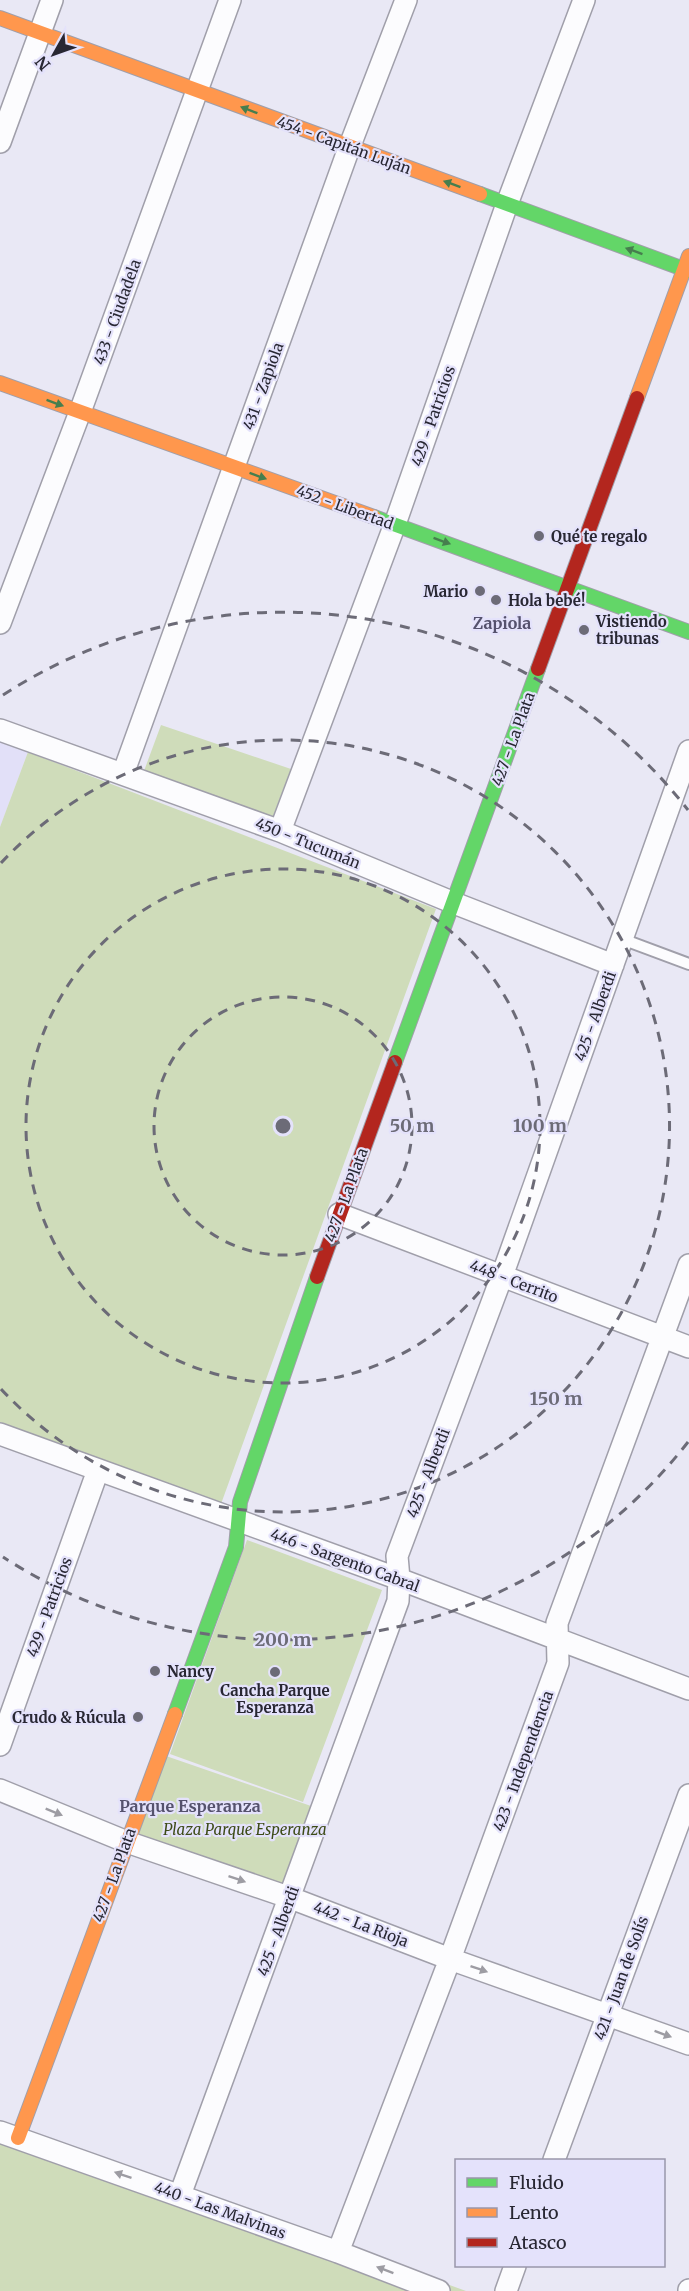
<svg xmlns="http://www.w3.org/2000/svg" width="689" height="2291" font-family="Merriweather,serif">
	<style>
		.built { fill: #e2e0f8 }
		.green { fill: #cfdcba }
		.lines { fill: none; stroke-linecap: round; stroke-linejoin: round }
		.lane-casing { stroke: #a09faa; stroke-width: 14 }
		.street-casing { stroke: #a09faa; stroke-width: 24 }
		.fast-casing { stroke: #a09faa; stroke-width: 16 }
		.slow-casing { stroke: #a09faa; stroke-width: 16 }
		.jam-casing { stroke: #a09faa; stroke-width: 16 }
		.lane { stroke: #fcfcfe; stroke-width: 10 }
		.street { stroke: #fcfcfe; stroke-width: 21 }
		.fast { stroke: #63d668; stroke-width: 14 }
		.slow { stroke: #ff974d; stroke-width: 14 }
		.jam { stroke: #b3261e; stroke-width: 14 }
		.oneway { fill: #467e4e }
		.oneway2 { fill: #9d9ca3 }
		.ring { fill: none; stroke: #6c6b77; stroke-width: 3; stroke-dasharray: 10 8 }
		.poi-dot { fill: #6c6b77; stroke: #e4e2fb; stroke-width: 2 }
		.labels { text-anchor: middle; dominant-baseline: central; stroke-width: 4.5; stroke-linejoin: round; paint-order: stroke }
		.street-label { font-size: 15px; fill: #282733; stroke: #e4e2fb }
		.poi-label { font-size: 15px; font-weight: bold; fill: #282733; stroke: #e4e2fb; text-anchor: start }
		.park-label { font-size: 15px; font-style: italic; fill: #3d4b17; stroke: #e4e2fb }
		.neighbourhood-label { font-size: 16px; font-weight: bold; fill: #55526d; stroke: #e4e2fb }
		.centre { fill: #6c6b77; stroke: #e4e2fb; stroke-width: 3 }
		.ring-label { font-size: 18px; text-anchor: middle; font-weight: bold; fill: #6c6b77; stroke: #e4e2fb; stroke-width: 4.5; stroke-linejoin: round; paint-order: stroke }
	</style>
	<rect width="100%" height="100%" fill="#e9e8f5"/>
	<path class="built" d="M0 742 28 752 0 827Z"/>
	<path class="green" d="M161 725 291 769 272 819 144 771Z
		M28 752 436 909 221 1504 0 1422V827Z
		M247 1540 382 1590 303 1802 170 1754Z
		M166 1756 311 1806 283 1887 138 1836Z
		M0 2121 466 2291H0Z"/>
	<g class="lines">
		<defs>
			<path id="lane" d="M622 939 689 964"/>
			<path id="street" d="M0 142 52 0
				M0 623 80 412 230 0
				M0 730 280 831 454 903 613 965
				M123 774 349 148 406 0
				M280 831 395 524 507 204 584 0
				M339 1214 689 1347
				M0 1434 399 1579 689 1689
				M0 1745 98 1470
				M0 1790 127 1842 291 1898 450 1959 689 2044
				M0 2132 338 2252 439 2291
				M554 2160 689 1795
				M180 2195 398 1601 399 1579 397 1556 502 1276 689 751
				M338 2252 450 1959 558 1663 557 1623 689 1265
				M506 2291 515 2266
				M689 2291V2290"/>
			<path id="fast" d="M480 194 689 271
				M374 517 689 632
				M395 1062 538 669
				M175 1714 236 1547 240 1502 317 1277"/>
			<path id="slow" d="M0 18 480 194
				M0 383 374 517
				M637 398 689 256
				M18 2138 175 1714"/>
			<path id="jam" d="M538 669 637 398
				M317 1277 395 1062"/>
		</defs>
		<use href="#lane" class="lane-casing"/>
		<use href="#street" class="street-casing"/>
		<use href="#fast" class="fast-casing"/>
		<use href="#slow" class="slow-casing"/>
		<use href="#jam" class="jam-casing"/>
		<use href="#lane" class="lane"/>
		<use href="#street" class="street"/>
		<use href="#fast" class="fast"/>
		<use href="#slow" class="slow"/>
		<use href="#jam" class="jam"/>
	</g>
	<defs><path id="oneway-solid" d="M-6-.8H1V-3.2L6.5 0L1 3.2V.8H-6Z" transform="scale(1.5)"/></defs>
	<g class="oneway">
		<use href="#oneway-solid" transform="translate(249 110) rotate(-159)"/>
		<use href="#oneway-solid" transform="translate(452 184) rotate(-160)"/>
		<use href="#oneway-solid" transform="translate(634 251) rotate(-160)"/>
		<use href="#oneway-solid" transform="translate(55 403) rotate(20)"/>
		<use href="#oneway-solid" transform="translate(258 476) rotate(20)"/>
		<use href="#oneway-solid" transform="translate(442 541) rotate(20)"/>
	</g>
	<g class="oneway2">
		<use href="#oneway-solid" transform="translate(54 1812) rotate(22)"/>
		<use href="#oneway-solid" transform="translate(237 1879) rotate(19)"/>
		<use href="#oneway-solid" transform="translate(479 1969) rotate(19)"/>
		<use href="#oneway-solid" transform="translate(663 2034) rotate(20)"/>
		<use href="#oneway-solid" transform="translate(123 2175) rotate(-161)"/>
		<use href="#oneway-solid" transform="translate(385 2270) rotate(-159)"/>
	</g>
	<g class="ring">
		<circle cx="283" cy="1126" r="129"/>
		<circle cx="283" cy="1126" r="257"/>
		<path d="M1 863A386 386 0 1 1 1 1389"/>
		<path d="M688 1442A514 514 0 0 1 3 1557M3 695A514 514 0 0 1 688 810"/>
	</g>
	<g class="poi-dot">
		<circle cx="539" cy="536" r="6"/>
		<circle cx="480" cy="591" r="6"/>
		<circle cx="496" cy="600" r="6"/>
		<circle cx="584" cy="630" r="6"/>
		<circle cx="155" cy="1671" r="6"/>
		<circle cx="275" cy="1672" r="6"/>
		<circle cx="138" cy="1717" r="6"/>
	</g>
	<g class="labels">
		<g class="street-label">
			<text transform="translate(344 145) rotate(20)">454 - Capitán Luján</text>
			<text transform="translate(117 312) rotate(-70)">433 - Ciudadela</text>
			<text transform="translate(263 386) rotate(-70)">431 - Zapiola</text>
			<text transform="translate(433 416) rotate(-71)">429 - Patricios</text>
			<text transform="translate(345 507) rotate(20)">452 - Libertad</text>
			<text transform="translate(513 739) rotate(-70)">427 - La Plata</text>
			<text transform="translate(308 843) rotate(22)">450 - Tucumán</text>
			<text transform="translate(595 1016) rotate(-70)">425 - Alberdi</text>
			<text transform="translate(346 1195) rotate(-70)">427 - La Plata</text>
			<text transform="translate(514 1281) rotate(21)">448 - Cerrito</text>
			<text transform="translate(428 1473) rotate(-69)">425 - Alberdi</text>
			<text transform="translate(345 1560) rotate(20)">446 - Sargento Cabral</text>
			<text transform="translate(49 1607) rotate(-70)">429 - Patricios</text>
			<text transform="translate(523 1761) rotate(-70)">423 - Independencia</text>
			<text transform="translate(114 1875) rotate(-70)">427 - La Plata</text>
			<text transform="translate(361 1924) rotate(21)">442 - La Rioja</text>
			<text transform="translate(278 1931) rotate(-70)">425 - Alberdi</text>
			<text transform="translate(621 1978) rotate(-70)">421 - Juan de Solís</text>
			<text transform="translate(220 2210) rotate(20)">440 - Las Malvinas</text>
		</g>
		<g class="poi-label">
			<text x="551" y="536">Qué te regalo</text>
			<text x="468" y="591" text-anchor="end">Mario</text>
			<text x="508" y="600">Hola bebé!</text>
			<text x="596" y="621">Vistiendo<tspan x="596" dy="17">tribunas</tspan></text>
			<text x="167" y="1671">Nancy</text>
			<text x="275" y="1690" text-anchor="middle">Cancha Parque<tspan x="275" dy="17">Esperanza</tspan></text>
			<text x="126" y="1717" text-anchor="end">Crudo &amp; Rúcula</text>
		</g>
		<g class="park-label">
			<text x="245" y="1829">Plaza Parque Esperanza</text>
		</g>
		<g class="neighbourhood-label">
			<text x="502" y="623">Zapiola</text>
			<text x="190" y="1806">Parque Esperanza</text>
		</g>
	</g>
	<circle cx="283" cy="1126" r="9" class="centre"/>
	<g class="ring-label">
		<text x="412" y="1132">50 m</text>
		<text x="540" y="1132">100 m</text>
		<text x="556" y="1405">150 m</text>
		<text x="283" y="1646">200 m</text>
	</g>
	<rect x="455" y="2159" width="210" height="108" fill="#e4e2fb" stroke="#9997ab" stroke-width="1.5"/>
	<rect x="467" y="2178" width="30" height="9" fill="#63d668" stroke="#9997ab" stroke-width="1.5"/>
	<text x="509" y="2189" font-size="18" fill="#282733">Fluido</text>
	<rect x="467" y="2208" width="30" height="9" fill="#ff974d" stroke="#9997ab" stroke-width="1.5"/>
	<text x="509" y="2219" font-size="18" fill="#282733">Lento</text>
	<rect x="467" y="2238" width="30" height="9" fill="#b3261e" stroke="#9997ab" stroke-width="1.5"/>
	<text x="509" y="2249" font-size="18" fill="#282733">Atasco</text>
	<g transform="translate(54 54) rotate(230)" stroke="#e4e2fb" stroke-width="4.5" paint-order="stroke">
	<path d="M0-4.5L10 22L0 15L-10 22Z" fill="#282733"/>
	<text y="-9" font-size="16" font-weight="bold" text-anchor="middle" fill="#282733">N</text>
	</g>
</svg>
